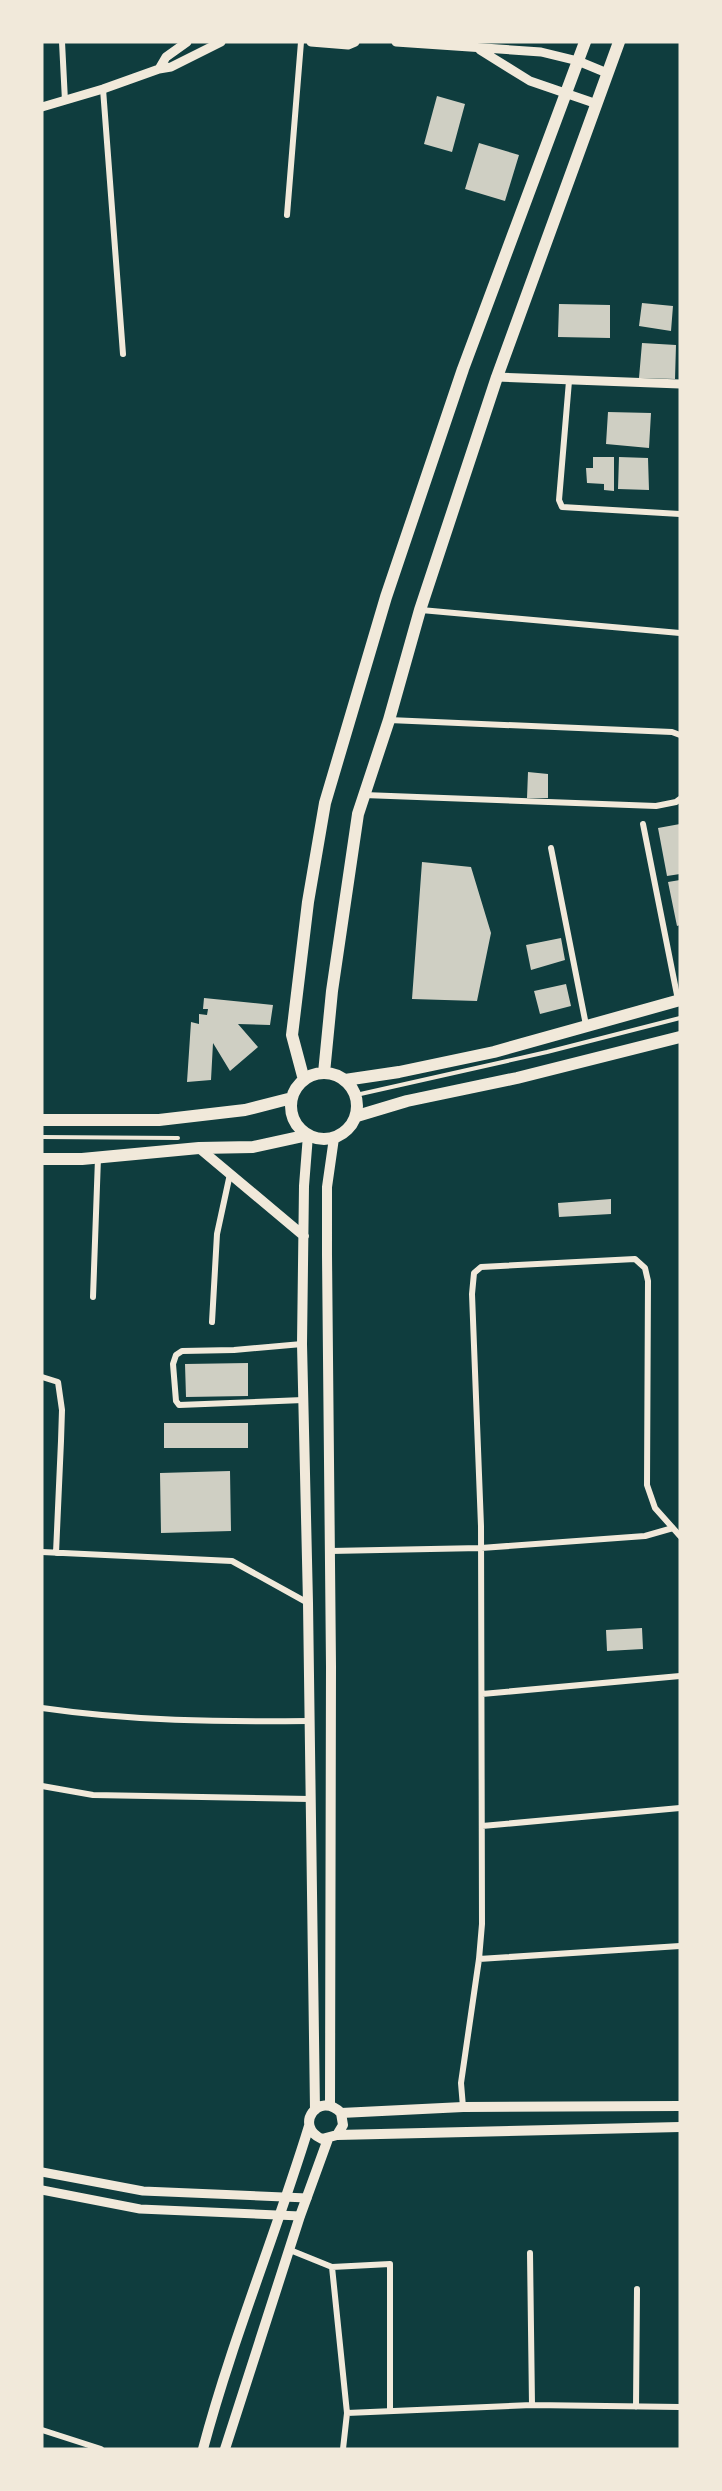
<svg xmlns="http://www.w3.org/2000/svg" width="722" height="2491" font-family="Montserrat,sans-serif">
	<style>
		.building { fill: #cfcfc3 }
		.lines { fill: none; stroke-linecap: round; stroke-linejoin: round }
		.service { stroke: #f1e9da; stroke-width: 4 }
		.minor { stroke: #f1e9da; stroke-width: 6 }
		.tertiary { stroke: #f1e9da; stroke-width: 9 }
		.secondary { stroke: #f1e9da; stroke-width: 10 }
		.primary { stroke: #f1e9da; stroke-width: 12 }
	</style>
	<rect width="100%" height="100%" fill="#0f3d3e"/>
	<path class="building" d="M437 96 465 104 452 152 424 144Z
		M479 143 519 155 505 201 465 189Z
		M642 303 673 306 671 331 639 326Z
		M559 304 610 305V338L558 337Z
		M642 343 676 345 675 379 639 378Z
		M608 412 651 413 649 448 606 444Z
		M593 457H614V491L604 490V484L587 483 586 468H593Z
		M619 457 648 458 649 490 618 489Z
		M528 772 548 774V798H527Z
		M680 824V874L667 876 658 828Z
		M422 862 471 867 491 933 477 1001 412 999Z
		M680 880V925L677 926 668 882Z
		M561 938 565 960 531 970 526 945Z
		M566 984 571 1006 540 1014 534 991Z
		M204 998 273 1005 270 1025 238 1024 258 1047 230 1071 213 1043 211 1080 187 1082 191 1022 199 1024V1014L207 1015 208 1009H203Z
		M611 1199V1214L559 1217 558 1203Z
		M248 1363V1396L186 1397 185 1364Z
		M164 1423H248V1448H164Z
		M230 1471 231 1531 161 1533 160 1473Z
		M642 1628 643 1649 607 1651 606 1630Z"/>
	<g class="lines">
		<path class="service" d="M356 1095 547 1052 680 1018
			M42 1137 178 1138"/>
		<path class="minor" d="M62 42 65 101
			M103 89 123 354
			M287 215 301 42
			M569 381 559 500 562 507 680 514
			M421 610 680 633
			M389 720 672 732 680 735
			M364 795 656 806 676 802 680 799
			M643 824 678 1000
			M551 848 586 1025
			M93 1297 98 1158
			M212 1322 217 1234 230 1174
			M302 1344 234 1350 182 1351 176 1355 173 1364 176 1401 179 1405 303 1400
			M42 1377 58 1382 62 1410 61 1441 56 1553
			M330 1551 481 1548 645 1536 673 1528
			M42 1552 232 1561 308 1603
			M482 1694 680 1676
			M42 1708C131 1721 219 1722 308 1721
			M42 1786 93 1795 310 1799
			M482 1826 680 1808
			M479 1959 680 1946
			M463 2107 461 2083 479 1959 482 1924 481 1526 472 1294 474 1273 481 1267 635 1259 645 1268 648 1281 647 1485 655 1508 680 1536
			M290 2250 332 2267 347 2413
			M530 2253 532 2405
			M332 2267 390 2264V2411
			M636 2407 637 2289
			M42 2430 101 2449
			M343 2449 347 2413 532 2405 680 2407"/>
		<path class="tertiary" d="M311 42 348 45 355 42
			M396 42 541 52 578 61 607 73
			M480 50 530 81 597 104
			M159 69 166 57 187 42
			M42 107 103 89 159 69 171 67 221 42
			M497 377 680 384
			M42 2172 143 2191 307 2198
			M42 2190 140 2209 300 2216"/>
		<path class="secondary" d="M308 1135 304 1186 302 1344 308 1603 315 2110
			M199 1148 304 1236
			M330 2106 331 1666 327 1255V1187L334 1138
			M341 2113 463 2107 680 2106
			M337 2135 343 2125 341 2113C319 2090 293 2126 322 2139L337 2135 680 2127
			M203 2449C232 2340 276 2234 309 2126
			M225 2449 300 2216 328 2139"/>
		<path class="primary" d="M291 1106a33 33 0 1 1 66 0a33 33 0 1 1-66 0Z
			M324 1073 332 991 358 814 389 720 420 610 497 377 619 42
			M304 1080 292 1035 308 902 325 803 386 597 463 369 585 42
			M345 1080 399 1072 494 1052 680 1000
			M357 1116 407 1101 517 1078 680 1037
			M42 1120H159L245 1110 292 1098
			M42 1159H82L199 1148 253 1147 308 1135"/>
	</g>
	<rect width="722" height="2491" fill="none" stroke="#f1e9da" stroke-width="87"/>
</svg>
